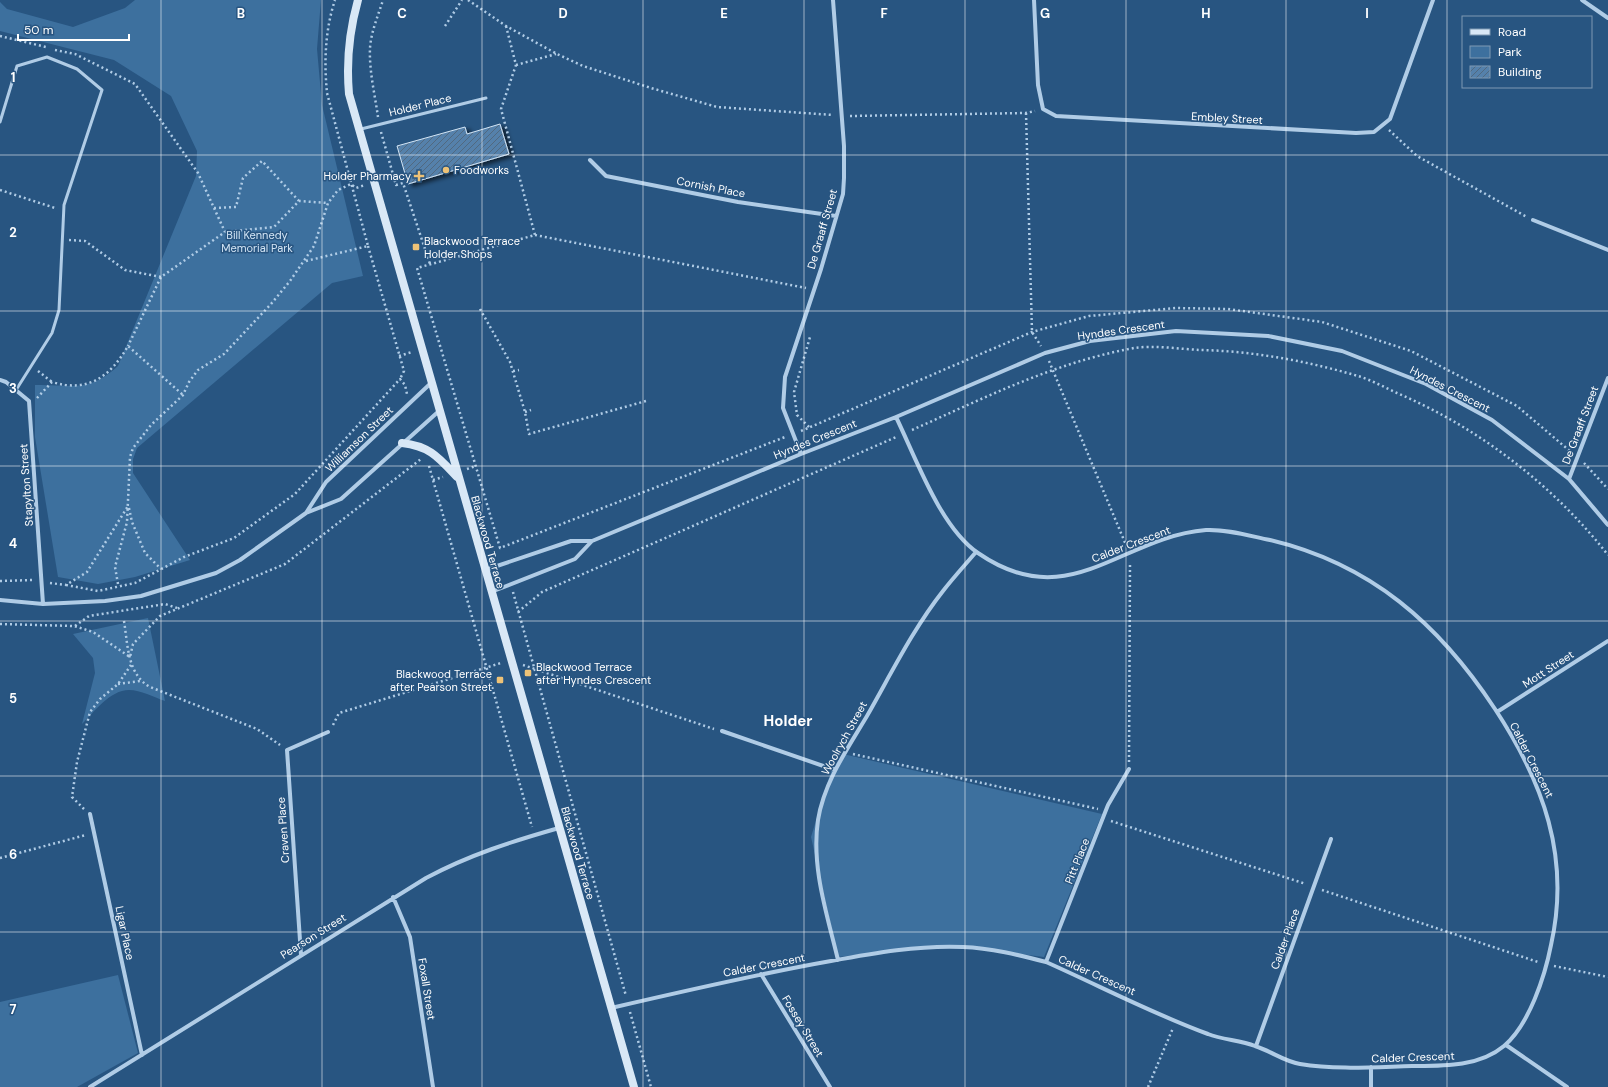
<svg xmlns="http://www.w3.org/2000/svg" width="1608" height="1087" font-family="'DM Sans',sans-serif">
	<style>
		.park { fill: #3d709e }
		.building { fill: url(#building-hatch); stroke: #d3e5f5; filter: url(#shadow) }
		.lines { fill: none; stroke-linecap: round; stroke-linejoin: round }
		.path { stroke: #b0cce6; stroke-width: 2.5; stroke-dasharray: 2 3; stroke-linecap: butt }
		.lane { stroke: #b0cce6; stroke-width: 3 }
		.street { stroke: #b0cce6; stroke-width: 4 }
		.secondary { stroke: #d9e8f6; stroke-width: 8 }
		.grid { fill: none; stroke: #fff; stroke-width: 1; stroke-opacity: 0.55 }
		.poi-dot { fill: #edc277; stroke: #285581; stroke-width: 1.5 }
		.labels { text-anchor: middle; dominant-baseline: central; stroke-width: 3; stroke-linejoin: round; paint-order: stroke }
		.street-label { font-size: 11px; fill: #fff; stroke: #285581 }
		.poi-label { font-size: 11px; fill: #fff; stroke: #285581; text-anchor: start }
		.park-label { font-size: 11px; fill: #d3e5f5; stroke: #285581 }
		.district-label { font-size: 15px; font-weight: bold; fill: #fff; stroke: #285581 }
		.grid-label { font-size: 13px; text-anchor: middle; font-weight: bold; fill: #fff; stroke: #285581; stroke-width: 3; stroke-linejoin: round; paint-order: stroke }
	</style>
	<defs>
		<pattern id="building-hatch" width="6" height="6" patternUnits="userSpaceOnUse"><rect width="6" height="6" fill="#5581ab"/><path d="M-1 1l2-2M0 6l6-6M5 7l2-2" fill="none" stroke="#516980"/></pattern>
		<filter id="shadow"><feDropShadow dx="4.5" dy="2.5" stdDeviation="2" flood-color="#0009"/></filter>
	</defs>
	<rect width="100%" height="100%" fill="#285581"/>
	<path class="park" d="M135 0H321L317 49 322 105 363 276 332 283 137 448 133 459V473L190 560 135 577 98 584 58 577 35 437V385C72 384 87 394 118 366L196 176 197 151 171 96 114 60 0 31V2L7 9 73 27 125 8Z
		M148 618 165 701C153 697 141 690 129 690 110 690 94 712 82 724L95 673 93 658 73 634Z
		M843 754 1102 814 1044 957 948 945 838 957 811 837 831 771Z
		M118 975 138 1053 77 1087H0V1002Z"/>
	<path class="building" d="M500 124 509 154 408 184 397 146 465 127 467 134Z"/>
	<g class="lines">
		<path class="path" d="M468 0 506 26 557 54 583 66 651 88 717 107 833 115
			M445 26 462 0
			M506 26 516 65 501 109 535 235 417 268 500 548 785 437
			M0 36 46 47
			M55 50 75 54 135 84 198 173 225 232 161 277 128 346
			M516 65 556 54
			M1026 113 1032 332 1041 346
			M850 116 1026 113 1035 111
			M378 117C375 95 369 71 370 48 371 32 378 16 383 0
			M1389 130 1417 156 1527 217
			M381 132 396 185 403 183 430 264
			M385 178 393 175
			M0 190 55 208
			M214 208 236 207 243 178 262 161 299 201
			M225 232 274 227 299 201 328 203
			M535 235 806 288
			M69 240 85 241 125 270 161 277
			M368 246 404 371 400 379
			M306 261 368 246 327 93C324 62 325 30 335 0
			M480 309 510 362 525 412 529 434 646 401
			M399 356 412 352
			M1049 361 1126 545
			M38 371 52 382
			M513 371 519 370
			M37 398 52 382C88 393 110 377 128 346L183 395
			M525 412 531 410
			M809 427 797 415 794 392 810 337
			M912 430C984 398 1056 362 1134 348 1154 345 1180 349 1200 350 1253 351 1307 361 1358 376 1371 380 1384 387 1397 393 1479 428 1553 485 1608 555
			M801 431 1032 332 1089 316 1176 308 1228 309 1322 322 1411 351 1517 406 1571 452
			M1584 463 1608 489
			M429 466 532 827
			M467 469 476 466
			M433 480 443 477
			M129 508 132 522 145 553 161 569
			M0 581 34 580
			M50 583 66 585 87 572 128 506
			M118 584 115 567 127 522 130 457 133 448 151 425 183 395 189 382 198 370 224 354 271 304 290 281 314 246 328 203 338 190 351 184 356 188 365 185
			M66 585 98 591 135 583 184 557 234 538 295 494 400 379 405 385 407 394
			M513 592 626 996
			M518 612 542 592 896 437
			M124 621C128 645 127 674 150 687L257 729 280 745
			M0 624 74 626 93 632 130 657 133 644 160 616 285 564 421 459
			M75 626 89 616 165 604 177 608
			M523 665 714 729
			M118 684 140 681
			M333 725 339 713 501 663
			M853 754 1098 809
			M1129 762 1130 563
			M84 809 72 797 77 762 90 712 100 699 118 684 131 665
			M1111 821 1306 884
			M0 858 86 835
			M1322 890 1538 962
			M1554 966 1608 977
			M630 1012 651 1087
			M1148 1087 1173 1028"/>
		<path class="lane" d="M0 122 17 66 47 57 77 69 102 90 64 205 59 310 52 333 16 390
			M361 129 486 98"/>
		<path class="street" d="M1034 0 1038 85 1043 109 1056 116 1356 133 1374 132 1390 119 1433 0
			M1582 0 1608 18
			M590 160 606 176 738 202 836 216
			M1533 220 1608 250
			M0 380 6 382 29 401 43 604
			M801 454 783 408 785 377 821 269 843 194 844 178V146L833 0
			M1569 479 1608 378
			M306 513 326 482 431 383
			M485 570 571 541H592L801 454 896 417 1045 353 1090 341 1176 331 1268 336 1342 351 1426 384 1492 420 1569 479 1608 525
			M491 592 575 559 592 541
			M0 600 43 604 105 601 141 596 216 573 240 560 306 513 341 499 439 411
			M1497 712 1608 641
			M722 731 835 770
			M90 814 142 1055
			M393 897 410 937 433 1087
			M301 955 287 750 328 732
			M838 960C827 914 811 867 818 820 824 782 848 748 867 716 891 674 913 629 943 591 953 578 965 565 976 552
			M1046 962 1108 805 1129 769
			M761 974 830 1087
			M611 1008C684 991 757 974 831 961 874 953 919 945 963 947 991 948 1019 955 1046 962 1100 986 1153 1014 1208 1034 1223 1040 1240 1040 1255 1046 1271 1051 1283 1061 1300 1064 1336 1070 1375 1067 1412 1066 1443 1066 1479 1067 1504 1046 1529 1025 1545 976 1551 945 1571 857 1543 782 1495 709 1439 624 1371 564 1270 540 1250 536 1227 529 1206 530 1120 537 1069 616 978 553 940 527 916 458 896 417
			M1506 1045 1567 1087
			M1256 1046 1331 839
			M1371 1067V1087
			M90 1087 426 878C469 855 513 841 559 828"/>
		<path class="secondary" d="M358 0C349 32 346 60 349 94L634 1087
			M402 443C430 446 439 458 457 477"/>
	</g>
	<path class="grid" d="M161 0V1087M322 0V1087M482 0V1087M643 0V1087M804 0V1087M965 0V1087M1126 0V1087M1286 0V1087M1447 0V1087M0 155H1608M0 311H1608M0 466H1608M0 621H1608M0 776H1608M0 932H1608"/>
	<g class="poi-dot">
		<circle cx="446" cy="170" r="4"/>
		<path d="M417 170h4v4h4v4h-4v4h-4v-4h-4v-4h4z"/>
		<rect x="412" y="243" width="8" height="8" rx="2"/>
		<rect x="524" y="669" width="8" height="8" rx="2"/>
		<rect x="496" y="676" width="8" height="8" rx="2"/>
	</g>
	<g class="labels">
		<g class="street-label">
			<text transform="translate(420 105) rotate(-14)">Holder Place</text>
			<text transform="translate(1227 118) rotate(3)">Embley Street</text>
			<text transform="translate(711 187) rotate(11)">Cornish Place</text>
			<text transform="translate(822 229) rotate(-74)">De Graaff Street</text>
			<text transform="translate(1121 330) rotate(-8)">Hyndes Crescent</text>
			<text transform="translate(1450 389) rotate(27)">Hyndes Crescent</text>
			<text transform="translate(1580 425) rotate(-69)">De Graaff Street</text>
			<text transform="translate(359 439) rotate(-44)">Williamson Street</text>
			<text transform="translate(815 439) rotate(-22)">Hyndes Crescent</text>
			<text transform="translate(26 485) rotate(-94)">Stapylton Street</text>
			<text transform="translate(488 542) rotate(74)">Blackwood Terrace</text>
			<text transform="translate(1131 544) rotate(-21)">Calder Crescent</text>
			<text transform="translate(1548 669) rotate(-33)">Mott Street</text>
			<text transform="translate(844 738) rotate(-61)">Woolrych Street</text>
			<text transform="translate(1532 760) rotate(63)">Calder Crescent</text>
			<text transform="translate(283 830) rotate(-94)">Craven Place</text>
			<text transform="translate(578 853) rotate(74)">Blackwood Terrace</text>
			<text transform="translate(1077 861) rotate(-68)">Pitt Place</text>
			<text transform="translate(125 933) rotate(78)">Ligar Place</text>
			<text transform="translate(313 936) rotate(-32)">Pearson Street</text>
			<text transform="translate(1285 939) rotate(-70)">Calder Place</text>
			<text transform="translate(764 965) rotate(-11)">Calder Crescent</text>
			<text transform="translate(1097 975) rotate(24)">Calder Crescent</text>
			<text transform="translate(427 989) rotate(81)">Foxall Street</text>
			<text transform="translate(803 1026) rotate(59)">Fossey Street</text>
			<text transform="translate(1413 1057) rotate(-2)">Calder Crescent</text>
		</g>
		<g class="poi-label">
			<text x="454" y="170">Foodworks</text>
			<text x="411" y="176" text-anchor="end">Holder Pharmacy</text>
			<text x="424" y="241">Blackwood Terrace<tspan x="424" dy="13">Holder Shops</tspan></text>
			<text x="536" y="667">Blackwood Terrace<tspan x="536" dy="13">after Hyndes Crescent</tspan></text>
			<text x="492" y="674" text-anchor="end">Blackwood Terrace<tspan x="492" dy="13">after Pearson Street</tspan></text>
		</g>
		<g class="park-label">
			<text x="257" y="235">Bill Kennedy<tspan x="257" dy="13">Memorial Park</tspan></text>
		</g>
		<g class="district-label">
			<text x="788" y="721">Holder</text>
		</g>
	</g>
	<g class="grid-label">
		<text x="241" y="18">B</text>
		<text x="402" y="18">C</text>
		<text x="563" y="18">D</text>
		<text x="724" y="18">E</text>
		<text x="884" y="18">F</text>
		<text x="1045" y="18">G</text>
		<text x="1206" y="18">H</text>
		<text x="1367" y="18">I</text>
		<text x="13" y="82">1</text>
		<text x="13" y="237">2</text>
		<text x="13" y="393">3</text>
		<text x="13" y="548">4</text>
		<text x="13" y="703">5</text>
		<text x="13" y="859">6</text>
		<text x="13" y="1014">7</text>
	</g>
	<rect x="1462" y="16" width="130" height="72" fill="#285581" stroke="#7e99b3"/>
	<rect x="1470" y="29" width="20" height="6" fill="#d9e8f6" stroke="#7e99b3"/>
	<text x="1498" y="36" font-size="12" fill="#ffffff">Road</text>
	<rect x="1470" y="46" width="20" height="12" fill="#3d709e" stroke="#7e99b3"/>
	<text x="1498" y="56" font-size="12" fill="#ffffff">Park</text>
	<rect x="1470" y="66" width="20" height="12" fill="url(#building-hatch)" stroke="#7e99b3"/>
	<text x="1498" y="76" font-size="12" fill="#ffffff">Building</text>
	<path d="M18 34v6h111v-6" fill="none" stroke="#ffffff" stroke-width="2"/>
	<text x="24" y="34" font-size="12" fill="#ffffff" stroke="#285581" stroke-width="3" paint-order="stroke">50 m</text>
</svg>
